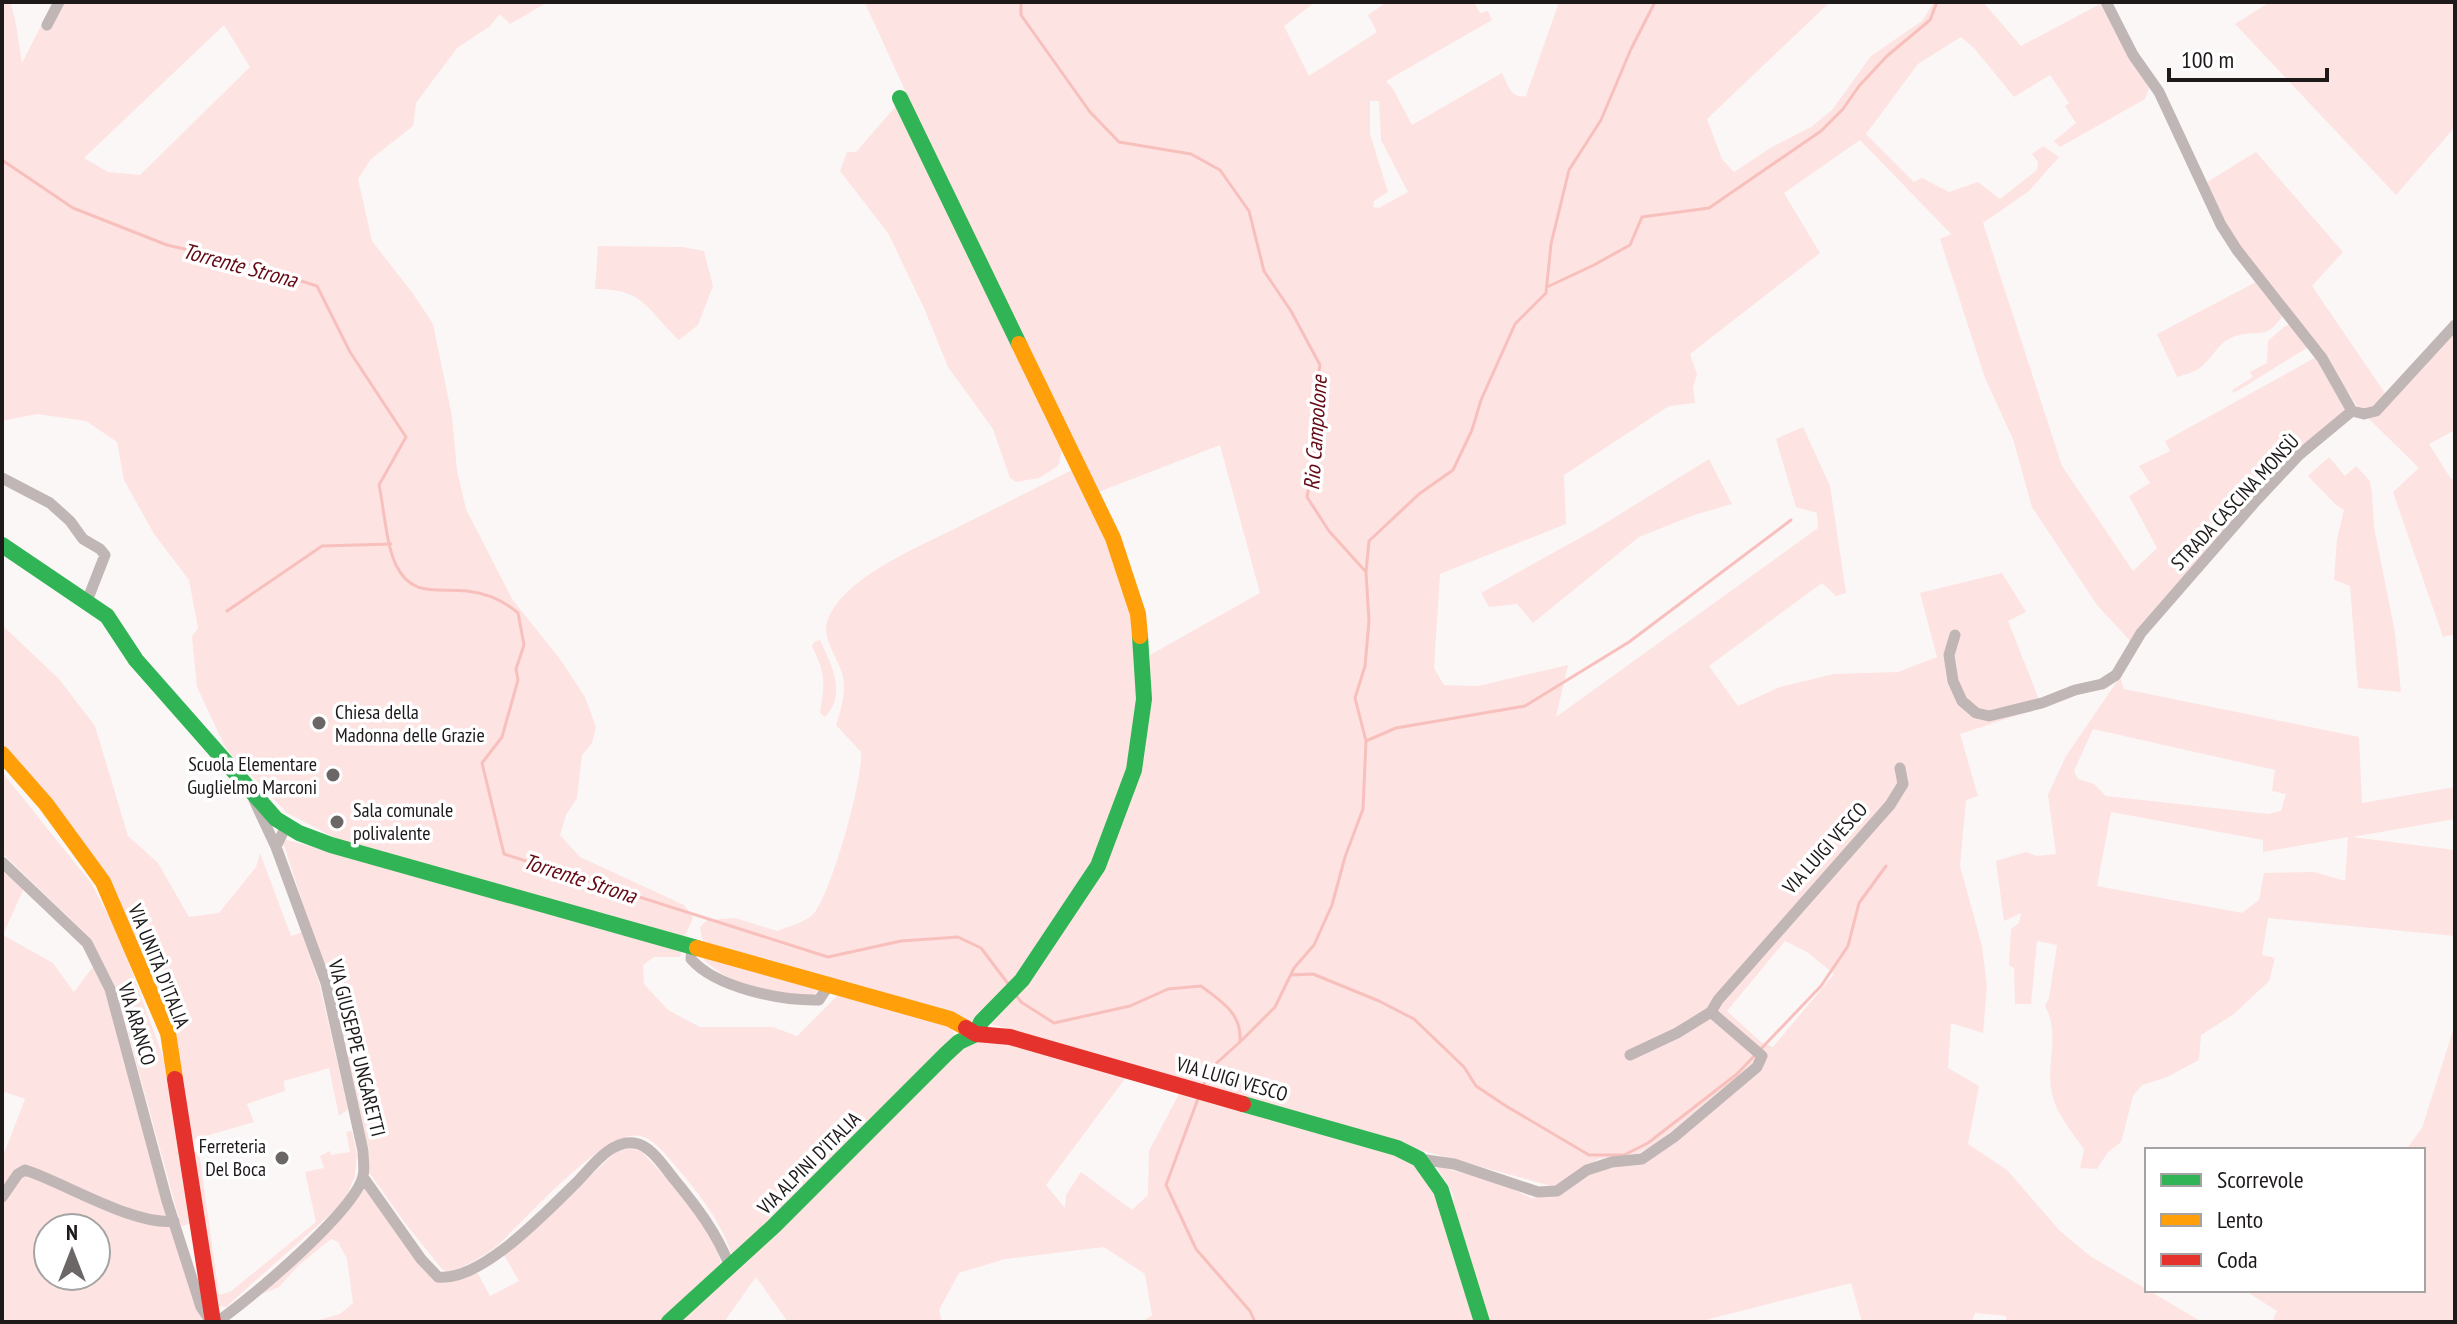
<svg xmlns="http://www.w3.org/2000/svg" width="2457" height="1324" font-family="'PT Sans Narrow',sans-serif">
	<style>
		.green { fill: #fde3e1; fill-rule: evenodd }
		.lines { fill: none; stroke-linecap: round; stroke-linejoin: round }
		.stream { stroke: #f8c0bd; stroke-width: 3 }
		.street { stroke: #c0b6b5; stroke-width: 11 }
		.fast { stroke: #30b455; stroke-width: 16 }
		.slow { stroke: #ff9f0a; stroke-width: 16 }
		.jam { stroke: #e5322d; stroke-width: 16 }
		.poi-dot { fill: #6c6767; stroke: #fff; stroke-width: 3 }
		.labels { text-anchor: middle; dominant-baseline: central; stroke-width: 7; stroke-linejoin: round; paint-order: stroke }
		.street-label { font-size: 20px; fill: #1e1a1a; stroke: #fff }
		.poi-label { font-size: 20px; fill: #1e1a1a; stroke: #fff; text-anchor: start }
		.water-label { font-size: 22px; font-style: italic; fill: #650a14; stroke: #fff }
	</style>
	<rect width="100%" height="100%" fill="#fcf7f7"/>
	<path class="green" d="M2 2H10L15 19 22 63 53 2H548L510 24 500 14 489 27 457 48 416 103 413 126 371 159 358 179 372 241 414 295 433 324 452 416 457 470 466 509 512 599 560 659 585 697 596 727 592 743 582 755 577 798 566 815 560 835 580 857 684 905 693 918 684 938 343 842 287 813 226 749 197 687 192 637 198 628 189 580 154 534 124 480 117 442 86 421 37 414 2 421ZM224 25 250 67 140 175 108 172 84 158Z
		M1315 2 1284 26 1309 76 1377 32 1368 15 1387 2H1474L1480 13 1488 11 1492 20 1386 81 1393 89 1412 125 1502 73C1508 85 1511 99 1526 96L1559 2H1830L1707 119 1722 159 1734 172 1772 147 1811 127 1832 110 1871 56 1922 21 1934 2H1983L2021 46 2100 4 2149 88 2145 99 2060 147 2054 141 2076 123 2065 106 2069 103 2050 75 2014 97 1974 48 1961 37 1918 64 1866 134 1914 182 1922 178 1949 192 1978 182 2000 199 2037 170 2038 162 2032 154 2043 146 2059 157 2029 191 1983 223 2062 466 2133 571 2157 548 2129 496 2150 483 2139 466 2170 451 2165 441 2318 356 2348 407 2298 455 2132 643 2097 605 2032 507 2013 439 1985 378 1940 239 1951 234 1860 140 1784 193 1820 253 1690 354 1697 374 1693 387 1695 403 1669 406 1564 475 1566 524 1440 574 1434 668 1444 685 1478 686 1568 665 1556 717 1818 528 1817 513 1796 507 1776 439 1803 427 1830 486 1846 593 1836 596 1822 583 1709 666 1738 706 1780 687 1834 674 1898 672 1937 657 1920 593 2002 573 2026 612 2008 621 2042 707 1960 734 1978 796 1966 800 1960 866 1982 946 1987 987 1983 1033 1951 1023 1948 1068 1979 1086 1968 1144 2007 1170 2060 1231 2090 1256 2202 1322H2006V1316L1975 1313 1972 1322H1862L1851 1283 1698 1322H1490L1454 1206 1453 1194 1436 1166 1501 1183 1531 1198 1555 1196 1593 1172 1648 1160 1760 1059 1657 1143 1637 1154 1598 1159 1555 1187 1420 1150 1226 1091 991 1024 1025 988 1101 873 1132 799 1144 759 1151 700 1150 655 1260 593 1220 445 1096 493 979 252 865 3ZM1370 101H1379L1381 140 1408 192 1379 208 1373 207 1374 201 1388 192 1370 134ZM1785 941 1807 952 1834 974 1773 1047 1761 1042 1727 1011Z
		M2270 2H2455V127L2396 195 2235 24Z
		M896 106 1062 450 1058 466 1039 478 1016 482 1010 478 993 429 948 367 924 308 888 233 840 171 847 152H856Z
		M2256 152 2343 252 2312 286 2387 396 2375 408 2359 409 2323 354 2241 250 2204 184Z
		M598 246 682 247 704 251 713 286 698 325 679 340C646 309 645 289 595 289Z
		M2256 282 2283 315C2266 342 2258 328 2233 337 2217 343 2213 358 2201 367 2195 372 2184 375 2177 377L2157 334Z
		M2294 324 2310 346 2234 393 2232 390 2253 377 2250 372 2267 363 2268 341 2285 326Z
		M2455 331V430L2429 444 2451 479 2455 478V634L2443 637 2393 492 2419 468 2367 417Z
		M2329 457 2345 476 2356 466 2370 481 2372 494 2374 528 2395 633 2401 692 2358 688 2350 586 2334 580 2337 539 2344 510 2336 505 2308 476Z
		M1709 459 1732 504 1694 515 1639 537 1533 623 1517 604 1489 607 1481 593 1596 529Z
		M1072 470 1100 522 1135 617 1140 694 1131 769 1092 867 1018 979 974 1022 708 948 702 938 700 927 707 920 735 918 777 931C789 926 807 922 815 912 832 889 863 781 861 752L836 725C841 710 846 693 843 677 839 658 820 638 828 619 846 575 922 546 962 525 999 507 1035 488 1072 470Z
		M3 626 59 679 95 726 128 836 158 863 189 917 219 913 256 867 260 853 291 936 303 932 320 986 348 1109 339 1116 329 1068 284 1081 285 1091 247 1104 254 1122 192 1140 171 1031 107 883 2 748Z
		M820 640C832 666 847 693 825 717L820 713C825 682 826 675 812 646L814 642Z
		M2120 677 2124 689 2359 737 2362 803 2455 787V819L2352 837 2455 850V936L2268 918 2262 955 2275 958 2269 981 2234 1014 2201 1035 2199 1060 2167 1077 2142 1085 2133 1096 2121 1142 2108 1152 2097 1169 2080 1168 2084 1149C2073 1134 2056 1113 2052 1094 2045 1065 2061 1034 2045 1006L2049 998 2057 945 2037 941 2031 1004H2015L2014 968 2009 965 2011 929 2019 923 2021 913 2004 921 1996 861 2026 852 2037 856 2056 854 2048 795 2066 756ZM2093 729 2275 770 2272 791 2286 794 2281 811 2268 814 2106 796 2094 784 2078 779 2074 771ZM2111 812 2263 840V852L2348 837 2345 881 2314 872 2264 873 2259 900 2242 913 2097 886Z
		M2 772 91 883 117 931 165 1062 193 1223 181 1226 116 988 91 939 2 853Z
		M287 840 682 948 680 957H654L643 965 644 984 668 1010 700 1027H773L797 1036 839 994 950 1026 954 1033 952 1040 733 1257C722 1224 700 1194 678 1169 668 1158 656 1140 641 1136 606 1127 525 1220 498 1245 483 1257 467 1265 450 1273L442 1269 405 1223 368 1171 369 1150 355 1099 335 1004 283 842Z
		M2 868 24 888 3 935 53 963 74 992 95 964 107 993 205 1322H2V1159L25 1099 2 1091ZM48 1228H96V1276H48Z
		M705 955 821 988 812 996C774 996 732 986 704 960Z
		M2455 1024V1322H2272L2277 1311 2244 1290H2423V1150H2406L2422 1128Z
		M969 1041 1004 1043 1127 1076 1046 1185 1065 1208 1066 1195 1081 1172 1132 1210 1148 1195 1149 1151 1179 1094 1385 1148 1408 1158 1433 1186 1477 1322H1142L1152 1315 1145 1274 1104 1247 1005 1259 959 1273 939 1310 942 1322H788L756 1277 724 1322H675Z
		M352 1131 357 1155 355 1176 344 1202 226 1307 215 1305 193 1152H199L219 1295 230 1292 316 1222 305 1172 324 1168 320 1156 330 1151 331 1155 350 1152 346 1132Z
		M631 1148 642 1152C673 1185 710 1221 722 1266L659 1322H312L340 1314 353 1303 347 1259 338 1242 331 1239 299 1265 279 1287 252 1298 339 1221 365 1184 400 1236 441 1283 477 1272 490 1296 519 1281 504 1255 616 1152Z"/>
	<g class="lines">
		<path class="stream" d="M1021 2V15L1090 112 1119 142 1191 154 1220 170 1249 211 1264 271 1291 311 1320 365 1312 409 1315 453 1307 497 1329 531 1366 572 1369 621 1365 666 1355 698 1366 741 1363 809 1345 857 1332 905 1314 945 1294 968 1275 1007 1242 1040
			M2 160 73 208 167 245 237 261 317 286 350 352 406 437 379 485C384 508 386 544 396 565 412 598 437 588 467 591 486 593 504 601 518 613L524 645 516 669 518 680 502 737 482 763 504 854 828 957 901 941 958 937 981 948 1009 985
			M1547 287 1594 265 1630 245 1642 217 1709 208 1821 131 1843 109 1859 86 1887 56 1930 20 1937 2
			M1366 572 1369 541 1419 494 1453 470 1472 430 1481 400 1515 324 1546 293 1551 244 1569 170 1601 120 1631 49 1655 2
			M227 611 322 546 391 544
			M1366 741 1396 728 1525 706 1629 642 1791 520
			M1291 975 1313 974 1379 1001 1414 1019 1464 1067 1476 1086 1506 1106 1589 1155H1624L1648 1143 1737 1074 1821 986 1848 946 1859 903 1886 866
			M1016 995 1021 1002 1054 1023 1130 1006 1168 989 1201 986C1222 1002 1242 1013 1240 1042L1211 1068 1203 1086
			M1199 1096 1166 1185 1196 1249 1250 1311 1255 1322"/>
		<path class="street" d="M2106 2 2133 55 2159 92 2221 225 2237 250 2322 358 2352 411
			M47 25 59 2
			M2 478 50 503 70 521 83 539 100 549 105 555 87 601
			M1955 635 1949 655 1953 681 1962 701 1976 713 1989 716 2042 703 2075 690 2102 684 2116 675 2141 633 2255 502 2299 455 2352 411 2364 414 2376 411 2455 325
			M254 800 276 847
			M2 862 87 943 110 989 167 1201 201 1307 211 1322
			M692 947 691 959C716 988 782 1001 819 1000L828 986
			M1630 1055 1677 1033 1711 1012
			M1419 1159 1454 1164 1538 1192 1557 1191 1587 1170 1612 1162 1642 1159 1674 1137 1757 1067 1762 1056 1711 1012 1718 1000 1890 805 1903 784 1900 768
			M363 1177 421 1259 438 1277C481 1282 545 1213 576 1183 591 1168 610 1140 634 1143 651 1145 664 1167 674 1179 697 1207 717 1233 730 1267
			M2 1197 18 1174 25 1170C63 1182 134 1226 174 1221
			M217 1322C249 1300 355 1211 363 1176 365 1169 363 1159 363 1151L326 983 276 847 286 826"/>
		<path class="fast" d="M900 98 1019 344
			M2 545 107 616 136 660 276 819 299 833 331 845 697 948
			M1243 1104 1397 1148 1419 1159 1441 1190 1482 1322
			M669 1322 774 1226 946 1054 959 1042 976 1034 981 1022 1022 980 1098 866 1134 770 1144 699 1140 636"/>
		<path class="slow" d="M1019 344 1113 538 1138 614 1140 636
			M2 754 46 804 103 882 168 1033 175 1079
			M697 948 950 1019 966 1028"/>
		<path class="jam" d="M966 1028 976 1034 1010 1037 1243 1104
			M175 1079 213 1322"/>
	</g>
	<g class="poi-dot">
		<circle cx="319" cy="723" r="8"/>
		<circle cx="333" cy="775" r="8"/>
		<circle cx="337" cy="822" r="8"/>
		<circle cx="282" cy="1158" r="8"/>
	</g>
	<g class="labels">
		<g class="street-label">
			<text transform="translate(2235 502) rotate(-47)">STRADA CASCINA MONSÙ</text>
			<text transform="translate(1825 848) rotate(-48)">VIA LUIGI VESCO</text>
			<text transform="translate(159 966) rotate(68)">VIA UNITÀ D'ITALIA</text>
			<text transform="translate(137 1024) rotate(73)">VIA ARANCO</text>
			<text transform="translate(357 1048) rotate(76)">VIA GIUSEPPE UNGARETTI</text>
			<text transform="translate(1232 1079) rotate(16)">VIA LUIGI VESCO</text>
			<text transform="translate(809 1163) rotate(-45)">VIA ALPINI D'ITALIA</text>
		</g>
		<g class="poi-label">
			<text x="335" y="712">Chiesa della<tspan x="335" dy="23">Madonna delle Grazie</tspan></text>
			<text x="317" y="764" text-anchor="end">Scuola Elementare<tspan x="317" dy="23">Guglielmo Marconi</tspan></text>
			<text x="353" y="810">Sala comunale<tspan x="353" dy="23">polivalente</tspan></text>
			<text x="266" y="1146" text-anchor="end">Ferreteria<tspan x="266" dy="23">Del Boca</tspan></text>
		</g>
		<g class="water-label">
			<text transform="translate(240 265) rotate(15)">Torrente Strona</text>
			<text transform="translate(1315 433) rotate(-86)">Rio Campolone</text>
			<text transform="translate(580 878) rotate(18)">Torrente Strona</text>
		</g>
	</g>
	<rect width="2457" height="1324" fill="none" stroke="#1e1a1a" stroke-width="8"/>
	<rect x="2145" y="1148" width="280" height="144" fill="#ffffff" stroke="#a5a3a3" stroke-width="2"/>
	<rect x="2161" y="1174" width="40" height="12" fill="#30b455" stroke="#a5a3a3" stroke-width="2"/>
	<text x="2217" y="1188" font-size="24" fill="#1e1a1a">Scorrevole</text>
	<rect x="2161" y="1214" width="40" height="12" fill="#ff9f0a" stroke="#a5a3a3" stroke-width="2"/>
	<text x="2217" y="1228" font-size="24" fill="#1e1a1a">Lento</text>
	<rect x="2161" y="1254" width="40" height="12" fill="#e5322d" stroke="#a5a3a3" stroke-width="2"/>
	<text x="2217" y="1268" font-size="24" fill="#1e1a1a">Coda</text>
	<g transform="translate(72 1252)"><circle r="38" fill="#ffffff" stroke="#a5a3a3" stroke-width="2"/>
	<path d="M0-6L14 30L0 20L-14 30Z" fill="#6c6767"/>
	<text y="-12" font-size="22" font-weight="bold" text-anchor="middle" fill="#1e1a1a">N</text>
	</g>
	<path d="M2169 68v12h158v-12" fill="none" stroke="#1e1a1a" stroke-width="4"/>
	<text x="2181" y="68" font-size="24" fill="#1e1a1a" stroke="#ffffff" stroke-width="6" paint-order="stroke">100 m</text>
</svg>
